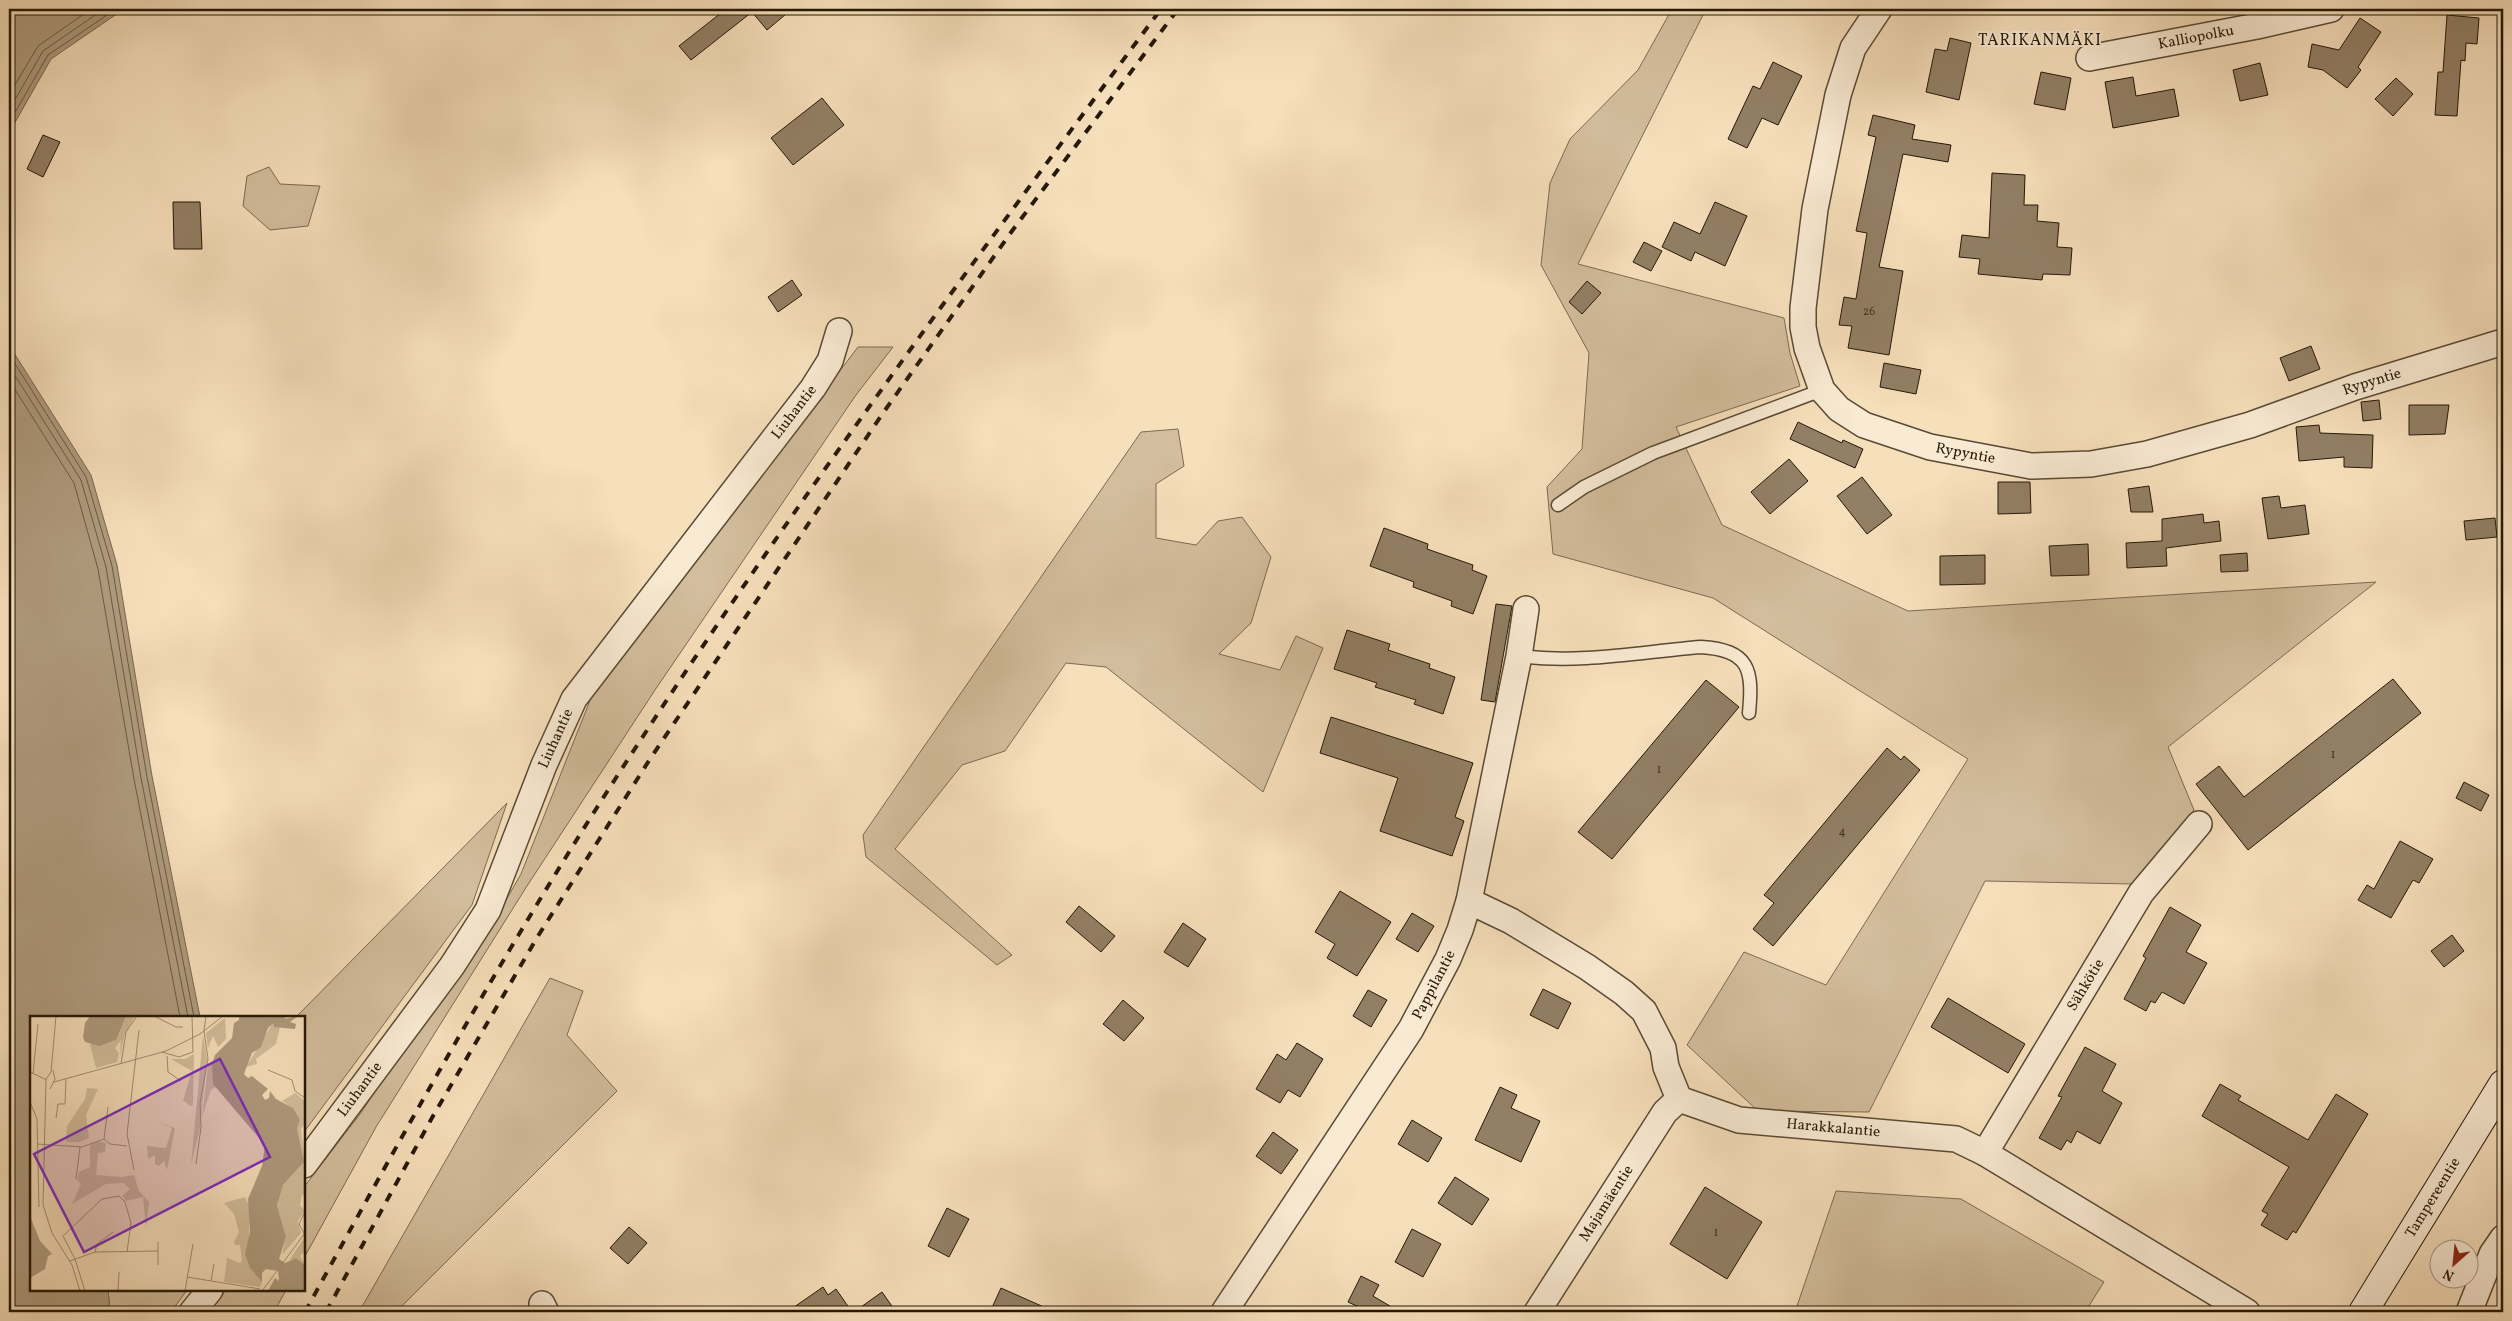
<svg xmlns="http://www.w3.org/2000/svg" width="2512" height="1321" font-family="Vollkorn,serif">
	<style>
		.green { fill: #d2bd9c; stroke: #7c6a52 }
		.water { fill: #af9b7e; stroke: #78674e }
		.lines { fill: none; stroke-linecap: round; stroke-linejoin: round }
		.shore { stroke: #6a5a42; stroke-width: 1 }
		.building { fill: #927f65; stroke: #251807 }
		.service-casing { stroke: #594a34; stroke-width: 15 }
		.minor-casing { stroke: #594a34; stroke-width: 28 }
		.secondary-casing { stroke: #251807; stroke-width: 30 }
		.service { stroke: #f9ead3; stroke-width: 12 }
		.minor { stroke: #f9ead3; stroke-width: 25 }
		.secondary { stroke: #f9ead3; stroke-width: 28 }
		.rail { stroke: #251807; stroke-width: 4; stroke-dasharray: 9 9; stroke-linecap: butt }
		.labels { text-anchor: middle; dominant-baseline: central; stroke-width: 4; stroke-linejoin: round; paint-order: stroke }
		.number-label { font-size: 12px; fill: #40321e }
		.street-label { font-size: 15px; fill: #251807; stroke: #f9ead3 }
		.neighbourhood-label { font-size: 16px; letter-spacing: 1px; fill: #251807; stroke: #f9ead3 }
		.inset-road { fill: none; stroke: #a28f73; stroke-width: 1 }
		.view { fill: #7b2cbf; fill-opacity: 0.15; stroke: #7b2cbf; stroke-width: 2.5 }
		.inset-edge { fill: none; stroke: #251807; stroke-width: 2.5 }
	</style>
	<rect width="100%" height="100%" fill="#f6dfbb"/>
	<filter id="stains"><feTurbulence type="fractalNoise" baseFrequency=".004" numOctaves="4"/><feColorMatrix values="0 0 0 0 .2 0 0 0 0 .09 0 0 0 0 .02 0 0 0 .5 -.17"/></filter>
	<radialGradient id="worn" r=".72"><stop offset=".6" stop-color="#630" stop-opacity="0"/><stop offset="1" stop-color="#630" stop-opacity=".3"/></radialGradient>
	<path class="green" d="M1672 9H1706L1578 264 1784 318 1790 353 1800 386 1676 427 1722 525 1908 611 2376 582 2168 747 2194 810 2132 884 1985 881 1869 1112 1758 1111 1687 1045 1744 952 1826 985 1968 759 1713 598 1553 554 1547 487 1582 449 1589 353 1541 265 1550 183 1570 139 1638 70Z
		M269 167 280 184 320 186 308 226 270 230 243 206 247 176Z
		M858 347H893L856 395 655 690 527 886 376 1127 304 1258V1187L360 1114 446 987 487 933 521 874 591 698Z
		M1178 429 1184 466 1156 484V538L1196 545 1218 521 1242 517 1271 557 1251 623 1219 654 1280 670 1296 636 1323 648 1263 792 1106 667 1066 663 1005 751 962 765 895 849 1012 955 997 965 866 857 863 835 1141 432Z
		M507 803 472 905 304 1132V1017H296Z
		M550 978 583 991 567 1035 617 1091 396 1312H359Z
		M1836 1191 1961 1199 2104 1282 2085 1312H1795Z
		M108 1290H187L171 1312H110Z
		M226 1290H286L274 1312H209Z"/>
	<path class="water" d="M9 9H124L51 59 9 133Z
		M9 345 91 475 117 565 152 776 200 1017H31V1290H108L110 1312H9Z"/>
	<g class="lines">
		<path class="shore" d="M9 95 38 46 91 9
			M9 110 43 51 104 9
			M9 123 48 55 116 9
			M9 354 86 477 112 566 147 777 194 1017
			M9 366 81 480 106 567 141 778 188 1017
			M9 380 74 483 98 569 134 779 180 1017"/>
	</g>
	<path class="building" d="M726 9H792L767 30 752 12 691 60 679 46Z
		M2447 15 2479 18 2477 44 2466 43 2465 61 2461 60 2457 116 2435 115 2438 72H2443Z
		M2360 18 2381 32 2358 67 2361 70 2347 88 2323 70 2308 67 2312 44 2339 50Z
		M1950 38 1971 43 1959 100 1926 92 1935 49 1947 51Z
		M1773 62 1802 76 1778 125 1762 118 1747 148 1728 139 1753 86 1760 89Z
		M2260 63 2268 95 2240 101 2233 70Z
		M2041 72 2071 78 2065 110 2034 104Z
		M2133 77 2136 96 2174 89 2179 116 2113 128 2105 82Z
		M2396 78 2413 94 2393 116 2375 99Z
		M822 98 844 125 793 165 771 138Z
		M1873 115 1915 125 1912 139 1951 145 1948 162 1903 154 1879 267 1903 271 1889 355 1848 348 1852 326 1839 325 1844 297 1856 299 1867 233 1856 231 1876 137 1868 135Z
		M43 135 60 142 43 177 27 169Z
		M1992 173 2025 175 2024 205H2038L2037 221 2059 223 2057 247 2072 248 2070 275 2043 274 2042 280 1978 274 1980 259 1959 257 1962 235 1989 238Z
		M173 202H200L202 249H174Z
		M1715 202 1747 216 1725 266 1695 252 1691 261 1662 247 1674 222 1700 234Z
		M1644 242 1662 251 1651 271 1633 262Z
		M792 280 802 295 778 312 768 297Z
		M1587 281 1601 293 1582 314 1569 302Z
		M2311 346 2320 369 2289 381 2280 358Z
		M1884 363 1921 370 1916 394 1880 387Z
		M2379 400 2381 419 2363 421 2361 402Z
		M2409 405H2449L2445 434 2409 435Z
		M1798 422 1842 443 1843 440 1863 449 1855 468 1790 439Z
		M2319 425 2320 433 2373 435 2372 468 2344 467V457L2299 461 2296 427Z
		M1789 459 1808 481 1770 514 1751 492Z
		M1862 477 1892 515 1867 534 1837 496Z
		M1998 482H2030L2031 513 1998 514Z
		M2149 486 2153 512H2131L2128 489Z
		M2279 496 2281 508 2305 505 2309 534 2268 539 2262 498Z
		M2203 514 2204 523 2219 521 2221 541 2166 548 2167 566 2127 568 2126 543 2162 541V519Z
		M2495 518 2497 537 2466 540 2464 521Z
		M1384 528 1428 544 1427 549 1473 565 1472 570 1487 576 1473 614 1451 606 1452 601 1413 587 1414 582 1370 566Z
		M2088 544 2089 575 2051 576 2049 546Z
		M2247 553 2248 571 2221 572 2220 555Z
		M1985 555V584L1940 585V556Z
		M1496 604 1512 606 1495 702 1481 700Z
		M1347 630 1390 644 1388 650 1430 664 1429 668 1455 677 1443 714 1414 704 1416 700 1375 687 1377 683 1334 669Z
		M2393 679 2421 713 2248 850 2196 784 2219 766 2244 797Z
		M1706 680 1739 707 1612 859 1578 832Z
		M1331 717 1473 763 1455 817 1464 821 1452 856 1380 831 1398 778 1320 753Z
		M1887 748 1901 760 1904 756 1920 770 1773 946 1753 929 1774 903 1764 895Z
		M2464 782 2489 795 2481 811 2456 798Z
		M2400 841 2433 859 2419 883 2413 880 2391 918 2358 900 2367 885 2374 889Z
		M1340 891 1391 922 1357 976 1327 958 1335 944 1315 932Z
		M1079 906 1115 936 1101 952 1066 922Z
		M2170 907 2201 925 2186 952 2207 963 2184 1004 2162 992 2155 1003 2151 1001 2146 1011 2124 999 2146 958 2143 956Z
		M1412 913 1434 926 1418 952 1396 939Z
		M1183 923 1206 939 1188 967 1164 952Z
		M2452 935 2464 951 2444 967 2431 951Z
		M1543 989 1571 1003 1558 1029 1530 1015Z
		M1368 990 1387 1000 1371 1027 1353 1016Z
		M1948 998 2025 1044 2008 1073 1931 1027Z
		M1123 1000 1144 1018 1124 1041 1103 1024Z
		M1297 1043 1323 1059 1300 1097 1288 1090 1280 1103 1256 1089 1277 1054 1286 1060Z
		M2085 1047 2116 1064 2102 1091 2122 1103 2100 1144 2077 1131 2071 1143 2067 1140 2061 1150 2039 1138 2062 1097 2058 1096Z
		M2220 1084 2241 1096 2238 1100 2308 1140 2336 1094 2368 1114 2296 1233 2293 1231 2287 1240 2261 1225 2268 1214 2262 1211 2289 1167 2202 1116Z
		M1500 1087 1517 1095 1511 1108 1540 1121 1521 1162 1475 1140Z
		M1412 1120 1442 1138 1428 1162 1398 1144Z
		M1273 1132 1298 1150 1281 1174 1256 1156Z
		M1455 1177 1489 1199 1472 1225 1438 1203Z
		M1705 1187 1762 1222 1727 1279 1670 1244Z
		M947 1208 969 1219 949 1257 928 1246Z
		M629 1227 647 1243 628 1264 610 1248Z
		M1412 1229 1441 1244 1423 1277 1395 1262Z
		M1361 1276 1379 1285 1373 1296 1400 1312H1370L1348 1302Z
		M823 1287 828 1295 836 1289 852 1312H787Z
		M1001 1288 1055 1312H990Z
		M882 1292 896 1312H854Z"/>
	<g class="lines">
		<defs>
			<path id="service" d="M1558 505 1584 487 1653 453 1822 390
				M1519 656C1580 664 1640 652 1701 647 1750 650 1753 670 1749 713"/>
			<g id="minor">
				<path id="s1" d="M1879 9 1853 48 1838 95 1815 209 1803 308V327L1807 348 1822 390 1839 409 1864 425 1930 447 2031 466 2091 464 2147 454 2250 425 2355 387 2503 342"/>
				<path id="s2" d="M2089 58 2257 26 2331 9"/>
				<path id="s3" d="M1469 901 1511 921 1587 967 1624 993 1644 1011 1663 1048 1666 1067 1679 1099 1739 1120 1956 1139 1985 1153 2247 1312"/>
				<path id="s4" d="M1985 1153 2141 893 2199 824"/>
				<path id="s5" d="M304 1165 452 966 488 910 544 765 574 699 813 388 830 361 839 331"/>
				<path d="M542 1304 546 1312"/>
				<path d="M192 1312 210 1290"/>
				<path id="s6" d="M1224 1312 1411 1029 1448 959 1460 930 1469 901 1519 656 1526 609"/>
				<path id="s7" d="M1537 1312 1665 1112 1679 1099"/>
				<path d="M2469 1312 2492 1254 2503 1238"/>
			</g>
			<g id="secondary">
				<path id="s8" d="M2363 1312 2503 1084"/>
			</g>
		</defs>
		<use href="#service" class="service-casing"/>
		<use href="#minor" class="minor-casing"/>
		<use href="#secondary" class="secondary-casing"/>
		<use href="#service" class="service"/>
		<use href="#minor" class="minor"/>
		<use href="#secondary" class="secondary"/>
		<path class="rail" d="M305 1312C411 1119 517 928 638 744 802 492 982 250 1161 9
			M326 1312 433 1116 538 936 650 759 883 413 1012 231 1178 9"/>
	</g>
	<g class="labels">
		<g class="number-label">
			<text x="1869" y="312">26</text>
			<text x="2333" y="755">1</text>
			<text x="1659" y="770">1</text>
			<text x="1842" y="832">4</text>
			<text x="1716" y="1233">1</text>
		</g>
		<g class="street-label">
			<text stroke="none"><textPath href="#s2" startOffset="109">Kalliopolku</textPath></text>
			<text stroke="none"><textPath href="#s1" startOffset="978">Rypyntie</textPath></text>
			<text stroke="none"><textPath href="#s5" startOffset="904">Liuhantie</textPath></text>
			<text stroke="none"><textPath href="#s1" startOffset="558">Rypyntie</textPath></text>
			<text stroke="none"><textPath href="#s5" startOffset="499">Liuhantie</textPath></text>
			<text stroke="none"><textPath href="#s4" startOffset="196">Sähkötie</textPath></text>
			<text stroke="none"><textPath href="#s6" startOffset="389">Pappilantie</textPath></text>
			<text stroke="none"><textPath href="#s5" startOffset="94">Liuhantie</textPath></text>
			<text stroke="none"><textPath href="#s3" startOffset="461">Harakkalantie</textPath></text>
			<text stroke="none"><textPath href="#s8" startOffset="134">Tampereentie</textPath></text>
			<text stroke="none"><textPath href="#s7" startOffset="129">Majamäentie</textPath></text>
		</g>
		<g class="neighbourhood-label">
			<text x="2040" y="41">TARIKANMÄKI</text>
		</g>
	</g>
	<g transform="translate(30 1016)">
		<rect width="275" height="275" fill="#f6dfbb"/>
		<path d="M96 0H105L94 20 90 40 91 24 85 32 89 37 87 46 66 52 60 28 84 25ZM195 2 196 23 188 31 183 20 178 32 176 17ZM243 7 250 11 246 28 226 43 227 48 216 51ZM173 19 177 43 170 112 161 149ZM164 38 163 89 160 90 153 84 162 55 141 43H155ZM182 48 186 71 181 74 172 101 178 49ZM57 72 68 73 56 99 59 122 50 126H36L37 110 55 83ZM265 77 275 85V108L271 113 275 147V180L272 179 270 189 275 195 268 205 271 217 252 239 256 221 247 189 248 182 253 169 274 146 263 92 252 85ZM130 107 145 112 137 154 134 145 129 150 125 148V139L118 143 117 130 136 132 142 112ZM68 125 76 127 75 136 68 137 66 159 91 161 104 159 109 175 119 186 116 212 113 181 96 185 92 180 100 173 93 167 76 168 42 188 51 168 47 164 49 156 60 151V129ZM215 181 219 189V221L224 256 232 266 230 271 194 266 197 242 210 247 212 245 210 229H205L204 226 209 216 204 198 194 187ZM275 221V235L270 240 275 249 266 242 263 245 260 243Z" fill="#d2bd9c"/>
		<path d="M60 0H96L86 24 69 30 55 26 53 21 55 7ZM209 0H257L254 3 268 0 260 6 266 8 265 13 244 11V7L238 12 231 31 222 37 214 58 218 62 222 60 238 73 232 79 235 84 239 82 240 75 246 83 263 92 270 104 267 112 274 146 253 169 247 189 256 221 249 243 255 247 266 242 275 249V275H238L245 262 249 265 248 255 236 253 232 257V266L220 252 215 238 220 216 218 183 232 150 235 129 183 68 182 48 185 39 202 22 204 7 209 4ZM0 200 10 225 22 238 18 240 15 253 0 262Z" fill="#af9b7e"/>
		<path class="inset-road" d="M26 0 21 56 16 63 13 189 22 217 42 249 50 275M124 0 146 11H153M132 36 149 41 163 36 162 0M137 40 138 56 151 65M91 48 96 16 107 0M238 54 262 64 265 75 275 82M0 56 17 64M3 58 8 8M24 66 136 35 170 18 193 0M20 73 25 63 23 54M0 86 7 103 9 191M26 102 28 88H35L36 63M74 123 78 91M7 128 52 131 74 123 80 128 97 130M166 148 171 111 170 87 178 43 174 15 176 0M104 154 97 118 109 14M46 163 50 131M275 196 269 208 275 219M128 226V249M65 236 67 228 83 216M40 245 65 236 128 235M157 261 230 273M181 265 184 248M55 275 45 243 33 220 72 183 89 180 95 186 101 207 97 236M88 275 89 256M155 275 163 228M232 275 275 217"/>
		<path class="view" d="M190 43 240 141 54 236 4 138Z"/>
		<rect width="275" height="275" class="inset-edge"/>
	</g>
	<rect width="2512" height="1321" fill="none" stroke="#f6dfbb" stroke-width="30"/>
	<rect x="10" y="10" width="2492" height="1301" fill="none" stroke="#251807" stroke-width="2.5"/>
	<rect x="15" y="15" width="2482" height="1291" fill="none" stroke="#251807"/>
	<g transform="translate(2454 1264) rotate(207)"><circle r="24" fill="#f9ead3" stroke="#a49681"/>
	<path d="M0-4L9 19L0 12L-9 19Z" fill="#8f2418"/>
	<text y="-8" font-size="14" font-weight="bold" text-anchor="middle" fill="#251807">N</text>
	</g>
	<rect width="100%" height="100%" filter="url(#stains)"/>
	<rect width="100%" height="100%" fill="url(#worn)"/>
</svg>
